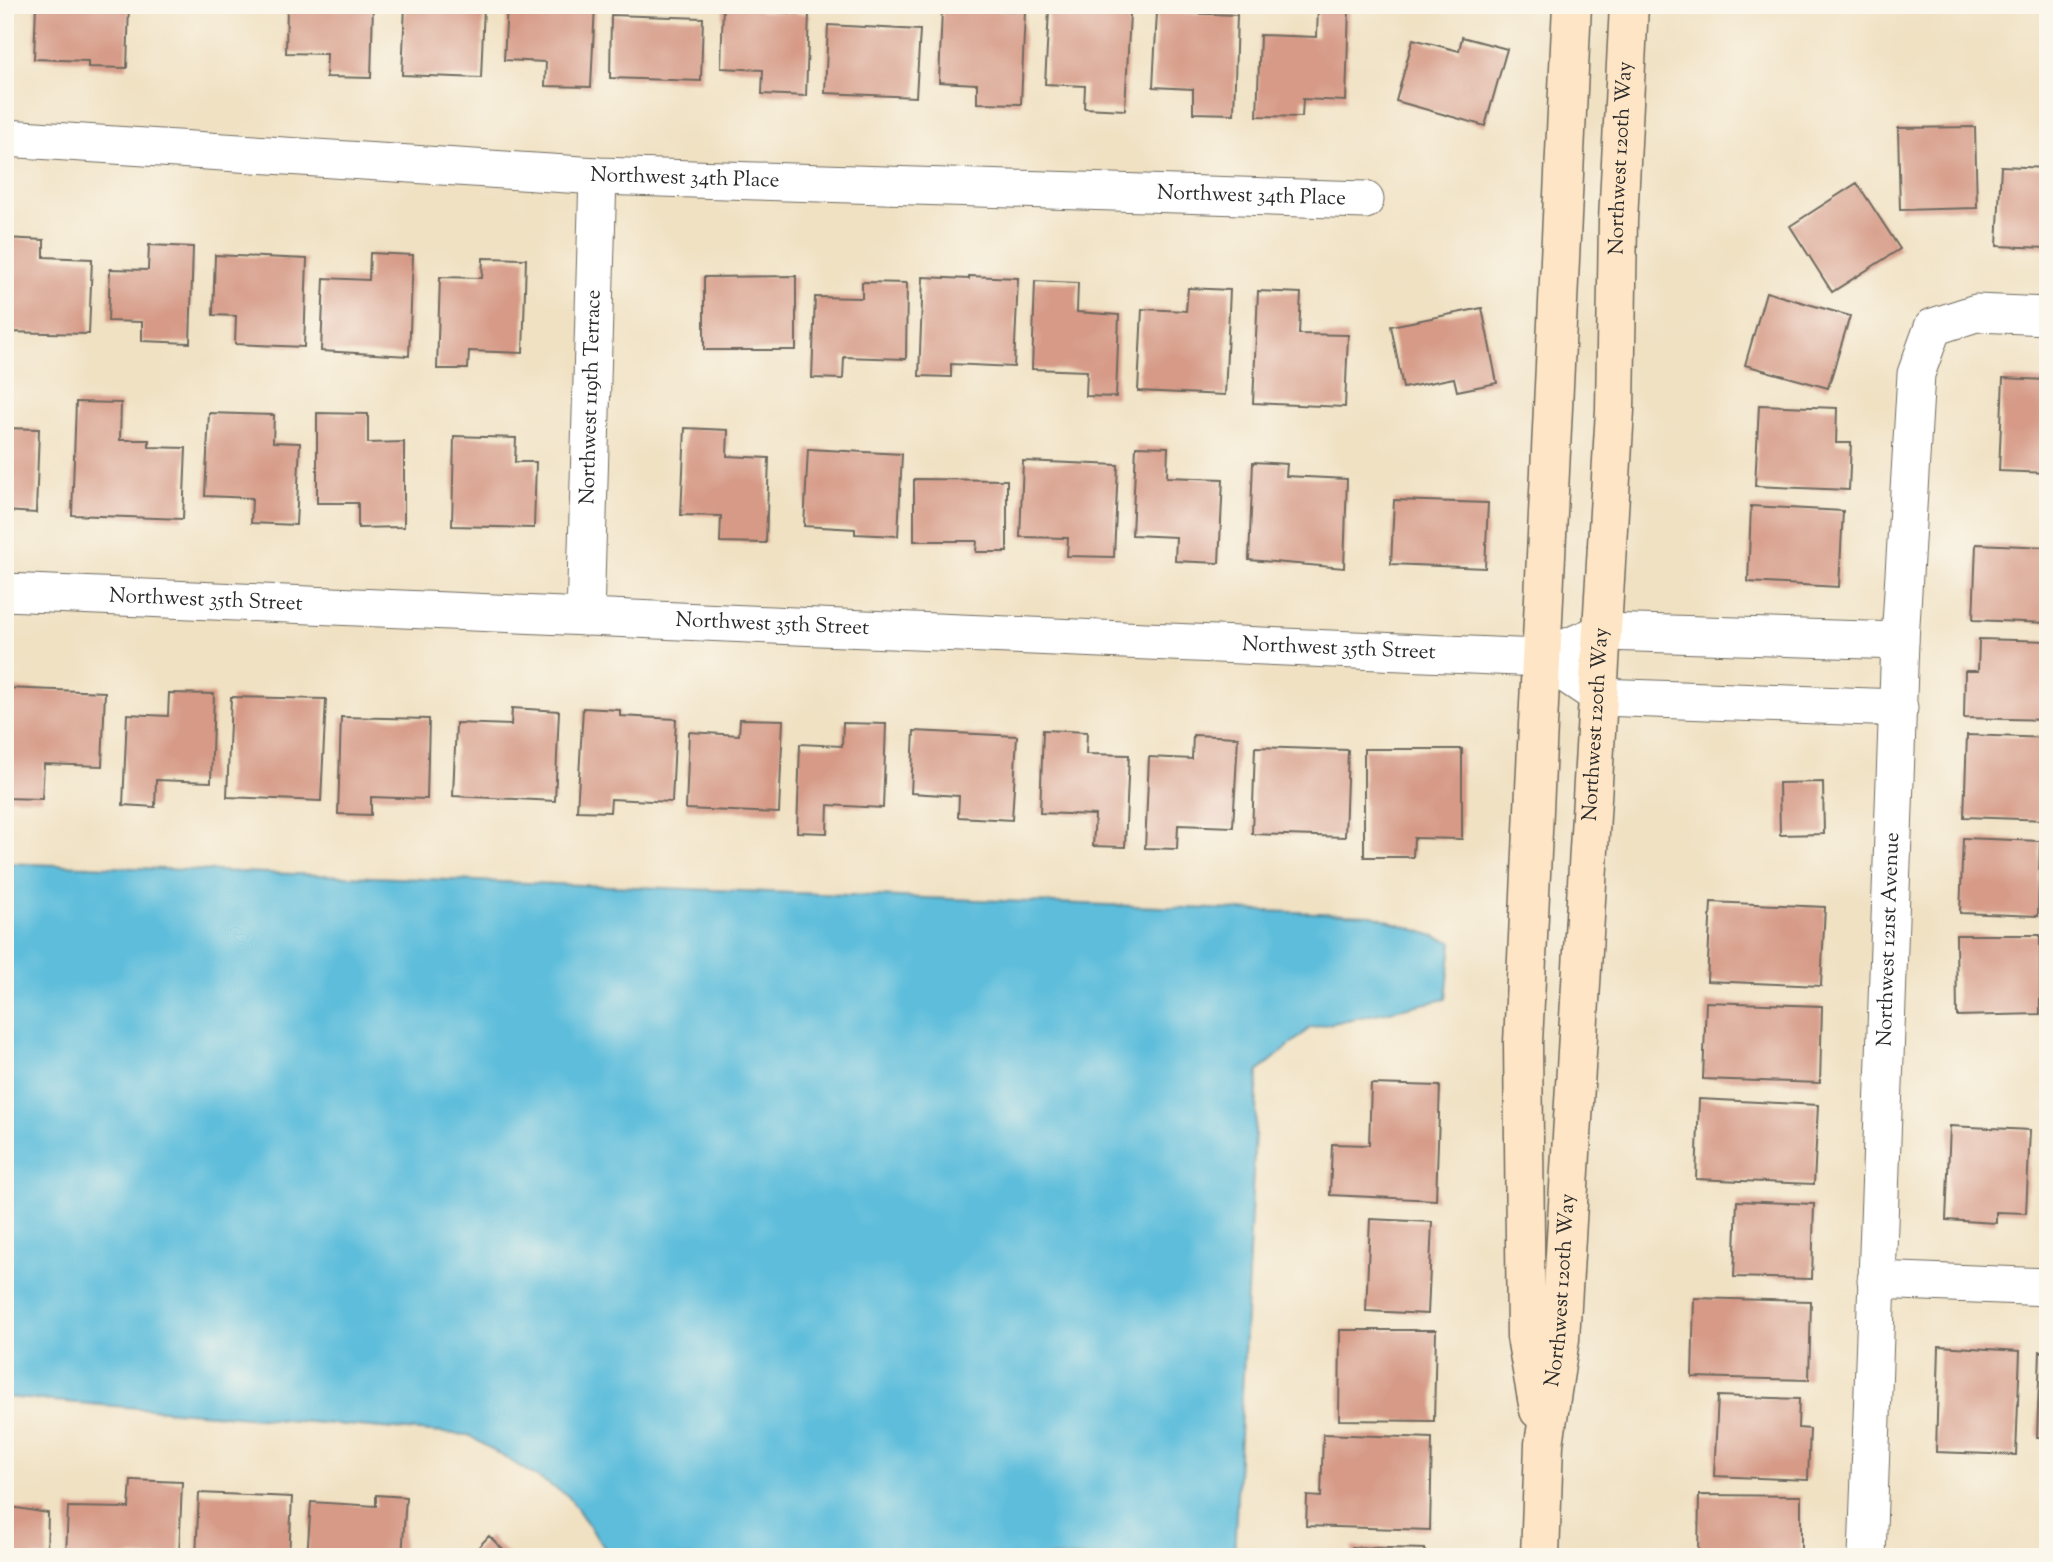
<svg xmlns="http://www.w3.org/2000/svg" width="2053" height="1562" font-family="'Sorts Mill Goudy',serif">
	<style>
		.water { fill: #5dbddb; stroke: #447483; stroke-width: 2 }
		.building { fill: #d69a86 }
		.lines { fill: none; stroke-linecap: round; stroke-linejoin: round }
		.street-casing { stroke: #706b60; stroke-width: 39 }
		.secondary-casing { stroke: #706b60; stroke-width: 41 }
		.street { stroke: #fff; stroke-width: 37 }
		.secondary { stroke: #fde5c5; stroke-width: 38 }
		.labels { text-anchor: middle; dominant-baseline: central; stroke-width: 7; stroke-linejoin: round; paint-order: stroke }
		.street-label { font-size: 21px; fill: #2b2b2b; stroke: #fbf7ec }
	</style>
	<rect width="100%" height="100%" fill="#fbf7ec"/>
	<filter id="ink" filterUnits="userSpaceOnUse"><feTurbulence type="fractalNoise" baseFrequency=".0143" numOctaves="2"/><feDisplacementMap in="SourceGraphic" scale="14" xChannelSelector="R" yChannelSelector="G"/><feConvolveMatrix kernelMatrix="1 2 1 2 8 2 1 2 1" color-interpolation-filters="sRGB"/></filter>
	<filter id="wash" filterUnits="userSpaceOnUse"><feTurbulence type="fractalNoise" baseFrequency=".00686" numOctaves="4" result="noise"/><feDisplacementMap in="SourceGraphic" scale="28" xChannelSelector="R" yChannelSelector="G"/><feGaussianBlur stdDeviation="1.57" result="paint"/><feColorMatrix in="noise" values="0 0 0 0 0 0 0 0 0 0 0 0 0 0 0 0 0 1.4 0 .05"/><feComposite in="paint" operator="in"/></filter>
	<g filter="url(#wash)">
		<rect width="100%" height="100%" fill="#f0e1c3"/>
		<path class="water" d="M5 863 1372 915 1452 942 1446 999 1310 1028 1258 1072 1234 1557H611L568 1496 468 1435 5 1397Z"/>
		<g id="blocks">
			<path class="building" d="M36 5H129L127 68 88 67V61L34 59Z
				M287 5H373L371 78 326 77 327 54 286 53Z
				M405 5H484L481 78 402 75Z
				M507 5H595L591 87 545 86 546 62 504 60Z
				M723 5H760V11L809 14 806 96 762 94 763 70 721 68Z
				M1318 5 1349 6 1346 101 1303 99 1302 117 1257 116 1260 35 1317 37Z
				M942 9 1025 11 1021 104 977 103V84L939 82Z
				M1049 10 1130 13 1125 110 1084 108 1085 86 1045 84Z
				M1157 12 1237 15 1234 114 1193 113V89L1153 87Z
				M611 15 703 18 701 81 610 78Z
				M828 25 920 30 916 97 825 93Z
				M1462 37 1507 49 1485 126 1396 101 1413 39 1459 51Z
				M1975 127 1977 208 1900 210 1898 128Z
				M2001 166 2048 168V248L1997 246Z
				M1857 183 1900 249 1832 292 1790 226Z
				M5 238 44 240V257L92 259 89 334 5 332Z
				M149 245 193 247 190 343 142 341V322L108 321 110 269 148 270Z
				M370 253 413 255 409 356 321 351 324 278 369 280Z
				M215 255 307 259 304 347 235 344 236 316 213 315Z
				M483 258 526 259 523 353 469 351 468 369H437L440 277 482 278Z
				M796 276V350H704V277Z
				M969 276 1018 278 1014 367 951 364V377L919 376 923 277 969 279Z
				M1035 281 1078 283 1077 312 1119 315 1116 397 1086 396 1087 371 1032 369Z
				M862 282 907 283 906 359 844 357 843 379 812 378 815 297 862 298Z
				M1188 288 1230 290 1225 395 1138 391 1142 309 1186 311Z
				M1258 291 1301 293 1299 334 1348 335 1345 407 1253 403Z
				M1766 292 1850 316 1828 388 1745 365Z
				M1482 308 1497 383 1457 391 1454 378 1403 388 1391 326Z
				M2003 378 2048 380V473L1999 471Z
				M76 402 121 403 120 440H149V447L186 448 183 519 72 515Z
				M1759 405 1837 408 1836 443H1851L1849 490 1755 486Z
				M209 413 274 415 273 442 300 443 296 525 251 523 252 498 205 496Z
				M317 413 368 414V443L404 442V527L358 528V503H317Z
				M5 428 39 429 36 513 5 511Z
				M685 428 728 430 727 456 769 458 766 543 720 542 721 516 681 515Z
				M454 436 516 438 515 462H536L534 528 452 526Z
				M1136 446 1168 447 1167 477 1223 479 1219 563 1175 561 1176 537 1132 535Z
				M808 449 902 454 898 536 855 534V529L804 526Z
				M1023 461 1118 465 1114 557 1067 556 1068 538 1020 537Z
				M1253 462 1287 464 1286 476 1347 479 1344 568 1249 560Z
				M914 479 1007 480V552H976L977 541H914Z
				M1394 500 1488 503 1485 568 1391 564Z
				M1751 506 1843 511 1839 587 1748 582Z
				M1976 544 2048 547V623L1973 620Z
				M1979 639 2048 641V720L1964 718 1965 671H1978Z
				M5 688 105 692 102 766 44 764 42 799 5 798Z
				M169 693 214 694 211 782 156 780 155 807 123 805 127 714 168 716Z
				M231 697 326 699 321 801 227 797Z
				M512 708 559 711 555 801 453 796 456 723 511 725Z
				M583 708 620 710V716L676 719 672 802 611 799 610 812 577 811Z
				M341 717 429 719 427 799 371 797V815L338 814Z
				M740 719 783 720 779 813 686 809 689 732 739 735Z
				M843 723 886 724 883 808 828 805 827 833 797 832 800 744 842 746Z
				M1043 730 1087 732 1086 754 1129 755 1125 847 1093 846 1095 815 1040 813Z
				M914 731 1017 736 1012 820 958 817 959 796 911 793Z
				M1193 735 1238 737 1233 827 1178 825 1177 849 1145 848 1149 757 1192 759Z
				M1967 735 2048 738V820L1964 817Z
				M1255 747 1348 750 1345 837 1252 834Z
				M1364 749H1462V839L1414 838 1413 857H1364Z
				M1823 782 1824 834 1780 835 1779 783Z
				M1963 838 2040 841 2038 916 1960 913Z
				M1711 902 1825 907 1821 986 1707 981Z
				M1956 935H2040V1014L1957 1016Z
				M1706 1002 1822 1006 1820 1083 1703 1079Z
				M1371 1084 1440 1086 1436 1200 1330 1195 1332 1144 1369 1145Z
				M1699 1099 1818 1105 1814 1184 1696 1179Z
				M1950 1126 2030 1130 2026 1213 1996 1212V1223L1946 1220Z
				M2046 1137H2048V1221H2042Z
				M1737 1201 1814 1204 1812 1279 1734 1277Z
				M1370 1219 1432 1222 1428 1314 1366 1311Z
				M1694 1298 1811 1301 1809 1380 1692 1377Z
				M1340 1330H1436L1434 1421 1339 1420Z
				M1939 1346 2020 1351 2016 1455 1936 1452Z
				M2040 1351H2048V1437H2037Z
				M1718 1396 1799 1399 1798 1428 1810 1429 1808 1480 1714 1476Z
				M1323 1434 1432 1438 1430 1530 1306 1526 1307 1496 1321 1497Z
				M131 1480 182 1482 179 1557H66L68 1507 129 1508Z
				M199 1493 292 1497 289 1557H196Z
				M376 1495 406 1497 402 1557H307L311 1502 376 1506Z
				M1699 1495 1801 1496V1557H1698Z
				M5 1506 48 1513 47 1557H5Z
				M489 1536 511 1557H469Z
				M1352 1547 1425 1549V1557H1352Z"/>
		</g>
	</g>
	<g filter="url(#ink)">
		<use href="#blocks" fill-opacity="0" stroke="#706b60" stroke-width="2"/>
		<g class="lines">
			<defs>
				<g id="street">
					<path id="s1" d="M5 138 598 176 1365 200"/>
					<path id="s2" d="M5 592 1542 658 1603 632 1900 641"/>
					<path id="s3" d="M585 617 598 176"/>
					<path d="M1542 658 1600 697 1899 708"/>
					<path d="M1876 1280 2048 1287"/>
					<path id="s4" d="M1867 1557 1900 641 1916 374 1933 327 1976 313 2048 316"/>
				</g>
				<g id="secondary">
					<path d="M1539 1410 1526 1337 1523 1043 1572 5"/>
					<path id="s5" d="M1540 1557 1544 1444 1560 1339 1615 410 1618 221 1629 5"/>
				</g>
			</defs>
			<use href="#street" class="street-casing"/>
			<use href="#secondary" class="secondary-casing"/>
			<use href="#street" class="street"/>
			<use href="#secondary" class="secondary"/>
		</g>
	</g>
	<g class="labels">
		<g class="street-label">
			<text stroke="none"><textPath href="#s5" startOffset="1402">Northwest 120th Way</textPath></text>
			<text stroke="none"><textPath href="#s1" startOffset="681">Northwest 34th Place</textPath></text>
			<text stroke="none"><textPath href="#s1" startOffset="1248">Northwest 34th Place</textPath></text>
			<text stroke="none"><textPath href="#s3" startOffset="220">Northwest 119th Terrace</textPath></text>
			<text stroke="none"><textPath href="#s2" startOffset="201">Northwest 35th Street</textPath></text>
			<text stroke="none"><textPath href="#s2" startOffset="768">Northwest 35th Street</textPath></text>
			<text stroke="none"><textPath href="#s2" startOffset="1335">Northwest 35th Street</textPath></text>
			<text stroke="none"><textPath href="#s5" startOffset="835">Northwest 120th Way</textPath></text>
			<text stroke="none"><textPath href="#s4" startOffset="618">Northwest 121st Avenue</textPath></text>
			<text stroke="none"><textPath href="#s5" startOffset="268">Northwest 120th Way</textPath></text>
		</g>
	</g>
	<rect width="2053" height="1562" fill="none" stroke="#fbf7ec" stroke-width="28"/>
</svg>
